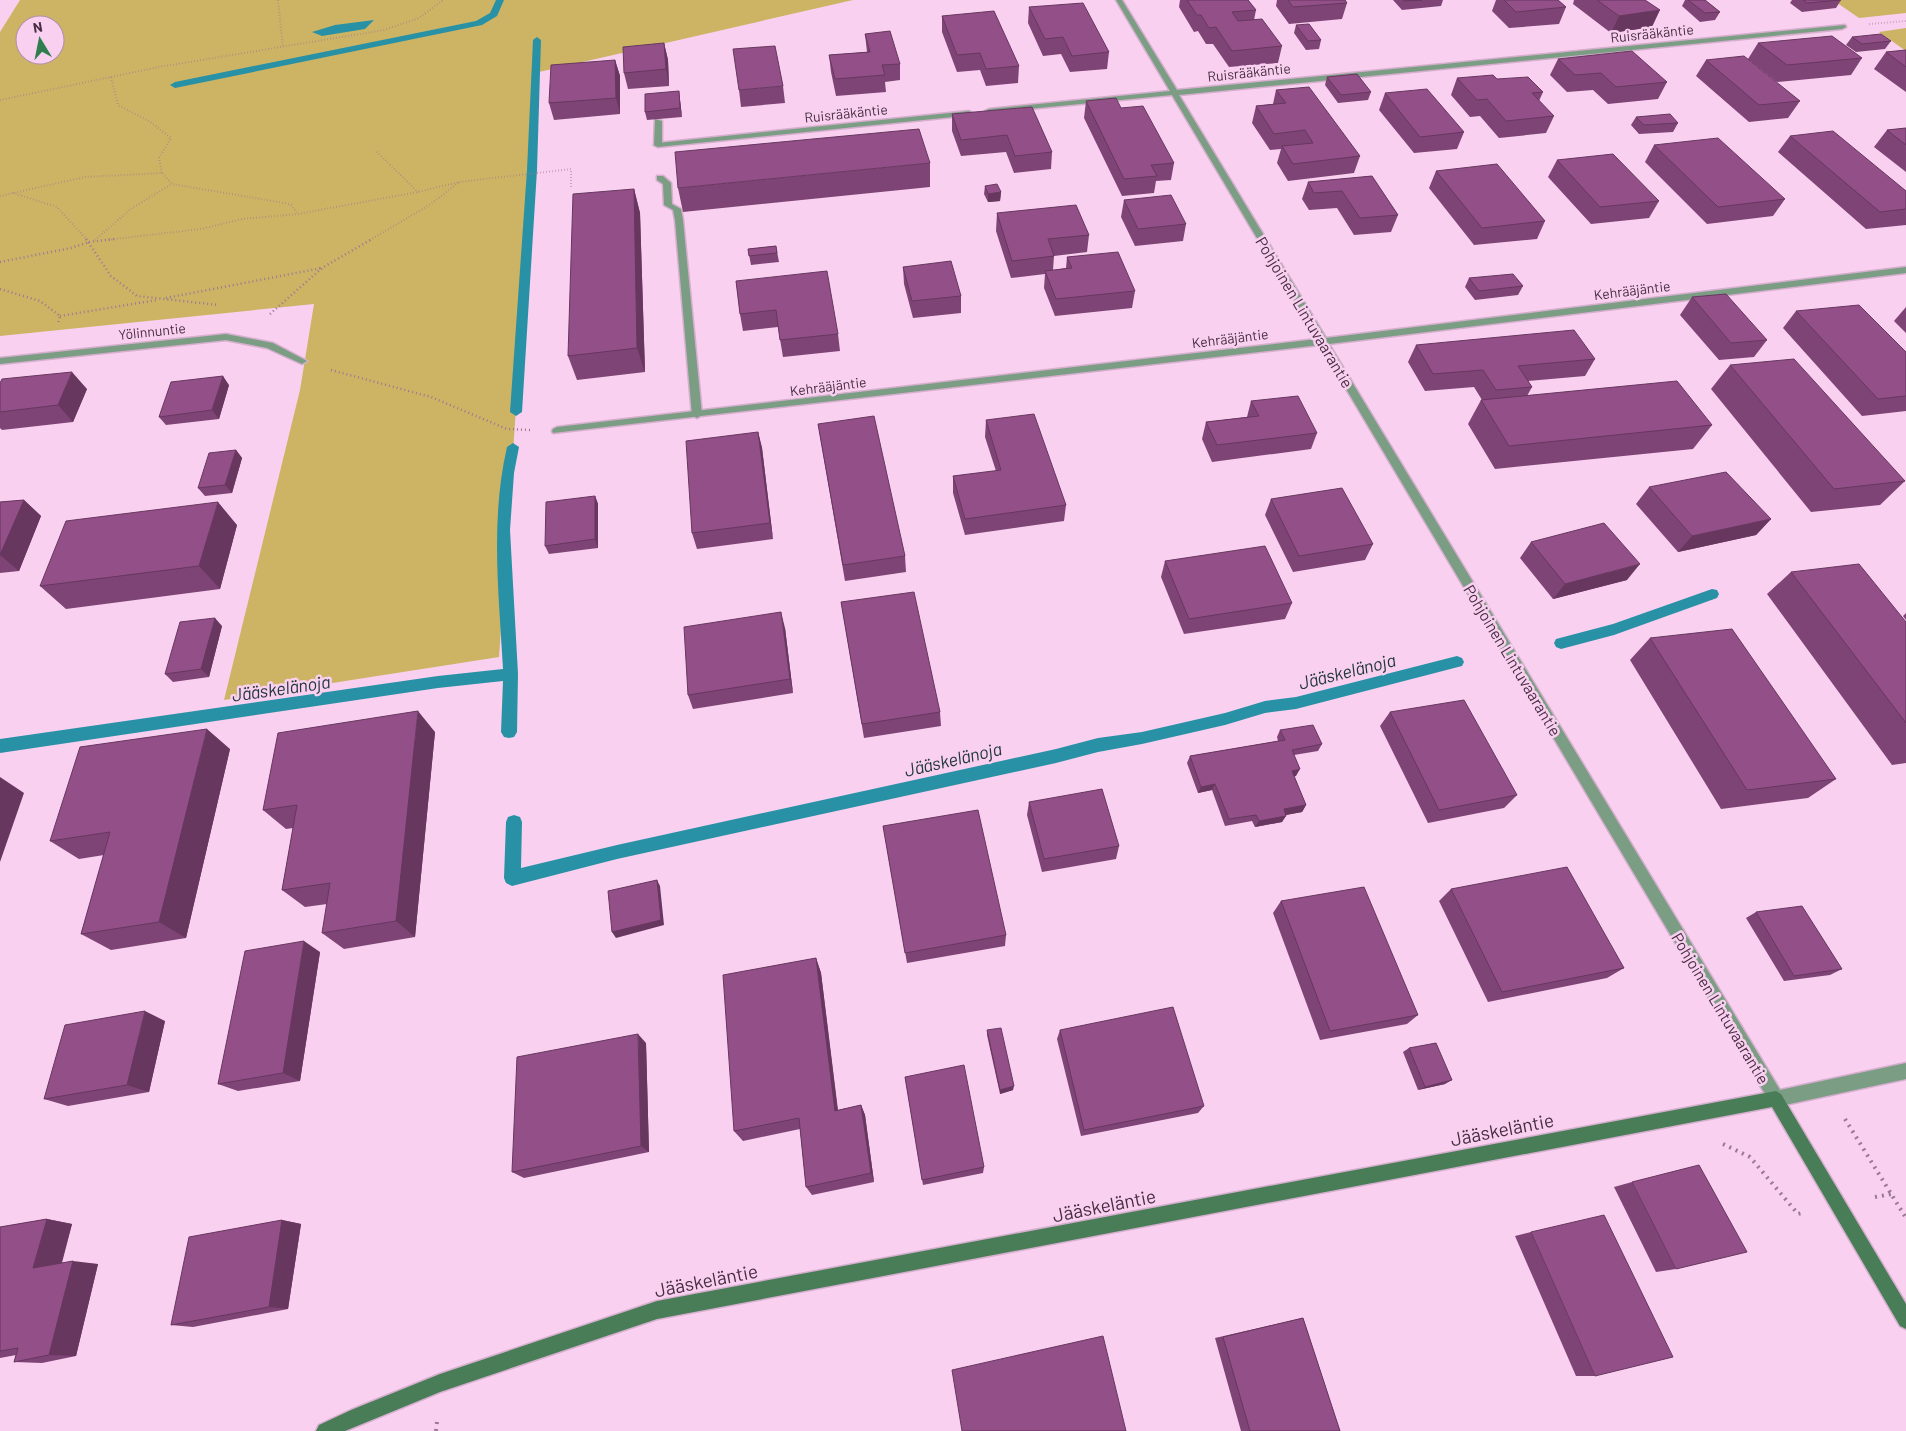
<svg xmlns="http://www.w3.org/2000/svg" width="1906" height="1431" font-family="Barlow,sans-serif">
	<style>
		.green { fill: #ccb464; fill-rule: evenodd }
		.water { fill: #2991a5 }
		.lines { fill: none; stroke-linecap: round; stroke-linejoin: round }
		.stream { fill: #2991a5; fill-rule: evenodd }
		.lane-casing { stroke: #d5afcd; stroke-width: 3 }
		.street-casing { stroke: #d5afcd; stroke-width: 3 }
		.secondary-casing { stroke: #d5afcd; stroke-width: 3 }
		.path-far2 { stroke: #9a7993; stroke-width: 2; stroke-dasharray: 0.5 2.5; stroke-linecap: butt }
		.path-far1 { stroke: #9a7993; stroke-width: 2.5; stroke-dasharray: 1 3; stroke-linecap: butt }
		.path { stroke: #9a7993; stroke-width: 4; stroke-dasharray: 2 5; stroke-linecap: butt }
		.lane { fill: #7b9d84; fill-rule: evenodd }
		.street { fill: #7b9d84; fill-rule: evenodd }
		.secondary { fill: #487d58; fill-rule: evenodd }
		.wall { fill: #7e4475 }
		.shaded-wall { fill: #67375f }
		.building { fill: #934f88; stroke: #67375f }
		.labels { text-anchor: middle; dominant-baseline: central; stroke-width: 5; stroke-linejoin: round; paint-order: stroke }
		.far-street-label { font-size: 14px; fill: #472d42; stroke: #f9d0f0 }
		.street-label { font-size: 16px; fill: #472d42; stroke: #f9d0f0 }
		.water-label { font-size: 18px; font-style: italic; fill: #21383d; stroke: #f9d0f0 }
		.near-street-label { font-size: 19px; fill: #472d42; stroke: #f9d0f0 }
	</style>
	<rect width="100%" height="100%" fill="#f9d0f0"/>
	<path class="green" d="M20 0H853L539 72 499 657 224 700 300 390 314 304 0 336V32ZM25 25H55V55H25Z
		M1833 0H1906V13L1859 18Z
		M1906 28V51L1879 32Z"/>
	<path class="water" d="M374 20 365 29 322 36 312 32 335 25Z"/>
	<g class="lines">
		<path class="stream" d="M496 0H504L497 16 482 25 175 88 170 85 175 82 476 21 490 13Z
			M537 37 541 40 537 170 522 412 516 416 510 412 527 170 533 40Z
			M513 443 519 447 514 473 510 530 518 674 517 732 514 737 509 738 504 737 501 732 503 681 438 688 0 753V739L438 676 503 669C499 594 490 521 507 447Z
			M1712 589 1717 590 1719 594 1717 598 1614 635 1561 649 1556 647 1554 643 1556 639 1613 624Z
			M1457 656 1462 658 1464 662 1462 666 1296 709 1265 713 1225 725 1142 744 1098 752 1056 763 617 859 512 886 506 883 504 878 506 822 508 817 514 815 520 817 522 822 521 868 617 845 1056 749 1098 738 1142 732 1225 713 1265 701 1296 697Z"/>
		<defs>
			<path id="lane" d="M655 119 662 121V145L658 147 654 145Z
				M657 176H663L671 183 672 204 681 209 683 220 702 415 697 418 692 415 675 220 673 210 664 205 663 184 657 180Z"/>
			<path id="street" d="M1116 0H1122L1177 90 1845 25 1846 27 1842 29 1179 95 1326 338 1906 267V273L1329 344 1780 1090 1906 1063V1079L1776 1107 1771 1104 1320 345 553 433 552 431 553 429 557 427 1317 339 1172 95 989 113 985 111 989 109 1170 91Z
				M969 111 973 113 972 115 658 147 654 145 658 143Z
				M226 334 273 343 307 361 302 364 267 348 226 340 0 364V358Z"/>
			<path id="secondary" d="M1776 1091 1781 1094 1906 1304V1329L1900 1326 1772 1107 657 1319 440 1392 345 1431H316L319 1425 351 1410 440 1374 657 1301Z"/>
		</defs>
		<use href="#lane" class="lane-casing"/>
		<use href="#street" class="street-casing"/>
		<use href="#secondary" class="secondary-casing"/>
		<path class="path-far2" d="M278 0 283 47
			M1869 24 1906 21
			M111 77 118 105 149 121 171 138 159 158 162 173
			M0 100 159 67 384 30 419 18 443 0
			M377 152 418 192
			M13 193 57 207 87 240
			M0 196 85 177 162 173 172 184 290 204 298 214
			M95 240 132 208 172 184
			M105 240 201 229 242 219 298 214 418 192 459 182 571 169V187
			M370 240 431 204 459 182"/>
		<path class="path-far1" d="M86 239 111 276 137 296 219 305
			M89 242 116 239
			M0 262 71 248 89 242
			M0 289 40 301 60 316 58 324
			M166 298 322 268
			M270 314 322 268 372 239
			M60 316 157 300
			M331 370 431 397 507 429 530 430"/>
		<path class="path" d="M1845 1119 1906 1218
			M1723 1144 1750 1157 1798 1214 1802 1213
			M1875 1197 1891 1194
			M436 1431 437 1422"/>
		<use href="#lane" class="lane"/>
		<use href="#street" class="street"/>
		<use href="#secondary" class="secondary"/>
	</g>
	<path class="wall" d="M1180 0H1248L1256 10 1254 20 1282 46 1278 63 1229 67 1213 44H1206L1198 31 1194 32 1179 7Z
		M1277 0H1345L1347 3 1342 19 1289 24 1276 6Z
		M1393 0H1443L1441 6 1402 10Z
		M1496 0H1558L1566 7 1559 24 1509 28 1492 11Z
		M1574 0H1645L1652 27 1611 33 1573 4Z
		M1685 0H1705L1720 12 1715 20 1700 22 1682 6Z
		M1792 0H1841L1836 8 1802 12 1790 3Z
		M1029 7 1109 52 1107 69 1070 72 1061 54 1043 56 1028 23Z
		M942 16 1019 66 1018 83 986 86 980 70 957 72 942 32Z
		M1296 25 1321 40 1319 49 1306 50 1294 33Z
		M865 34 900 64V80L885 82 886 92 836 96 831 72 829 55 867 52Z
		M1852 37 1891 41 1885 49 1856 52 1846 45Z
		M664 43 668 60 669 86 628 89 624 73Z
		M1758 43 1862 58 1851 75 1777 82 1748 59Z
		M1906 50V92L1874 69 1886 52Z
		M1558 59 1667 82 1658 99 1608 104 1593 90 1567 92 1550 75Z
		M615 60 620 76V114L554 120 549 103Z
		M1706 60 1800 101 1788 118 1749 122 1696 76Z
		M1327 77 1371 92 1368 100 1338 103 1325 85Z
		M1457 78 1497 79 1543 92 1539 101 1554 116 1546 133 1499 138 1480 116 1470 117 1451 95Z
		M783 86 785 103 741 107 739 90Z
		M1276 90 1360 156 1354 173 1288 181 1277 163 1281 149 1270 150 1252 123 1256 106 1273 104Z
		M679 91 680 100 682 117 647 120 645 112Z
		M1385 93 1464 132 1457 149 1414 153 1379 110Z
		M1086 101 1121 108 1174 163 1171 180 1156 181 1154 193 1122 196 1084 118Z
		M952 114 1052 152 1051 169 1014 173 1006 152 961 156 952 131Z
		M1636 117 1678 123 1673 132 1639 134 1631 125Z
		M1906 128V172L1874 147 1887 130Z
		M1790 136 1906 191V225L1866 229 1778 152Z
		M1654 145 1785 199 1773 216 1707 224 1645 162Z
		M1557 160 1659 201 1649 218 1591 224 1548 177Z
		M930 163V187L683 212 678 188Z
		M1436 171 1545 221 1537 239 1474 245 1429 188Z
		M1372 176 1398 215 1391 232 1354 235 1337 208 1309 210 1302 199 1308 182Z
		M985 186 1001 192 1000 201 988 202 984 194Z
		M634 189 640 213 645 372 577 380 568 356Z
		M1124 200 1186 224 1183 241 1135 246 1121 217Z
		M997 213 1089 235 1087 252 1054 256 1053 270 1066 268 1067 257 1135 291 1132 308 1055 316 1044 288 1045 274 1011 278 996 231Z
		M776 246 779 262 751 265 748 249Z
		M903 267 961 296V313L913 318 904 284Z
		M1469 278 1523 286 1518 295 1475 300 1465 287Z
		M736 281 838 334 840 351 783 357 778 327 743 331 740 314Z
		M1692 297 1767 340 1754 357 1719 360 1680 315Z
		M1906 307V333L1894 321Z
		M1796 311 1906 352V411L1862 416 1783 328Z
		M1416 345 1595 359 1585 376 1528 381 1532 387 1527 396 1712 425 1693 449 1495 469 1468 424 1481 400H1482L1474 387 1425 391 1408 362Z
		M1730 365 1905 481 1880 505 1811 512 1711 389Z
		M0 383 87 389 73 422 2 430 0 428Z
		M229 385 219 419 166 425 159 417Z
		M1251 401 1317 433 1311 449 1212 462 1202 439 1206 422 1247 417Z
		M986 420 1066 505 1064 521 965 535 953 493V476L996 471 985 437Z
		M818 424 905 556 906 572 845 581Z
		M758 432 762 448 773 539 697 549 692 533Z
		M236 450 242 458 232 493 205 496 198 488Z
		M1649 487 1771 519 1756 535 1678 552 1636 504Z
		M595 496 598 504V548L549 554 545 546Z
		M1271 499 1373 544 1365 560 1293 572 1265 515Z
		M24 500 41 516 19 571 0 573V502Z
		M237 525 220 589 66 609 40 586Z
		M1531 542 1627 580 1553 599 1520 558Z
		M1165 561 1292 603 1285 619 1184 634 1161 577Z
		M1791 572 1906 622V763L1892 765 1767 594Z
		M841 602 940 712 941 726 864 738Z
		M1906 613V620L1903 616Z
		M222 626 209 677 173 682 165 674Z
		M785 628 793 693 693 709 688 695Z
		M1650 638 1836 779 1808 798 1721 809 1630 660Z
		M1390 712 1517 795 1504 808 1428 823 1380 726Z
		M1280 730 1322 744 1318 751 1294 755 1296 776H1294L1306 805 1302 812 1286 815 1282 822 1255 827 1252 821 1225 826 1212 790 1198 793 1187 763 1190 756 1278 741 1277 737Z
		M435 732 415 937 344 949 322 933 327 904 305 907 282 890 293 828 286 829 263 810Z
		M230 749 186 938 111 950 81 934 104 855 79 859 50 841Z
		M1029 802 1119 846 1116 859 1042 872 1027 815Z
		M883 826 1006 935 1005 946 907 963Z
		M1451 889 1624 968 1607 978 1488 1002 1439 901Z
		M1281 901 1418 1015 1407 1024 1320 1040 1273 913Z
		M1756 912 1842 969 1830 975 1784 981 1746 918Z
		M320 952 300 1081 238 1091 218 1084Z
		M816 958 821 973 838 1110 861 1105 865 1115 874 1182 812 1195 806 1187 800 1129 743 1141 734 1131Z
		M165 1021 149 1092 68 1106 44 1099Z
		M987 1030 1013 1090 1000 1094 987 1035Z
		M1060 1030 1204 1106 1198 1113 1081 1136 1057 1039Z
		M646 1043 649 1152 524 1178 512 1172Z
		M1409 1048 1445 1084 1418 1090 1403 1052Z
		M905 1077 984 1167 983 1173 923 1185Z
		M1632 1182 1676 1269 1656 1272 1614 1187Z
		M47 1219 72 1224 62 1263 98 1264 76 1356 42 1363 14 1362 16 1355 0 1358V1227Z
		M282 1220 301 1224 288 1309 193 1327 171 1325Z
		M1531 1232 1595 1376H1576L1515 1236Z
		M1303 1318 1340 1431H1241L1215 1338Z"/>
	<path class="shaded-wall" d="M1660 10 1652 27 1611 33 1619 16Z
		M664 43 668 60 669 86 666 69Z
		M615 60 620 76V114L616 98Z
		M679 91 680 100 682 117 680 108Z
		M634 189 640 213 645 372 637 348Z
		M1001 192 1000 201 988 202V194Z
		M72 372 87 389 73 422 58 405Z
		M223 376 229 385 219 419 212 410Z
		M758 432 762 448 773 539 770 523Z
		M236 450 242 458 232 493 225 485Z
		M595 496 598 504V548L595 539Z
		M24 500 41 516 19 571 0 555Z
		M218 502 237 525 220 589 199 566Z
		M1771 519 1756 535 1678 552 1692 536Z
		M1640 564 1627 580 1553 599 1565 584Z
		M781 612 785 628 793 693 790 679Z
		M215 618 222 626 209 677 201 669Z
		M418 711 435 732 415 937 396 921Z
		M207 729 230 749 186 938 159 922Z
		M1300 769 1296 776 1288 778 1292 771Z
		M0 777 24 793 0 862Z
		M1215 784 1212 790 1198 793 1201 787Z
		M1306 805 1302 812 1280 816 1284 809Z
		M1286 816 1282 822 1255 827 1259 821Z
		M657 880 660 886 664 925 616 938 612 932Z
		M304 941 320 952 300 1081 283 1073Z
		M816 958 821 973 839 1121 835 1111Z
		M145 1011 165 1021 149 1092 127 1085Z
		M638 1034 646 1043 649 1152 641 1146Z
		M1452 1080 1445 1084 1418 1090 1425 1087Z
		M1014 1086 1013 1090 1000 1094V1090Z
		M861 1105 865 1115 874 1182 871 1173Z
		M47 1219 72 1224 59 1271 33 1268Z
		M282 1220 301 1224 288 1309 269 1307Z
		M73 1261 98 1264 76 1356 49 1355Z"/>
	<path class="building" d="M1187 0H1248L1256 10 1232 12 1238 21 1262 19 1282 46 1232 51 1216 27 1209 28 1201 15H1197Z
		M1288 0H1345L1347 3 1293 7Z
		M1403 0H1422L1405 1Z
		M1504 0H1558L1566 7 1516 12Z
		M1597 0H1645L1660 10 1619 16Z
		M1688 0H1705L1720 12 1705 13Z
		M1803 0H1841L1807 3Z
		M1083 3 1109 52 1072 56 1063 37 1045 39 1029 7Z
		M994 11 1019 66 986 69 980 53 957 55 942 16Z
		M1309 24 1321 40 1308 41 1296 25Z
		M890 31 900 64 882 65 885 75 835 79 829 55 870 52 865 34Z
		M1881 34 1891 41 1862 44 1852 37Z
		M1832 36 1862 58 1787 65 1758 43Z
		M664 43 666 69 624 73 623 47Z
		M775 46 783 86 739 90 733 49Z
		M1906 50V67L1886 52Z
		M1632 51 1667 82 1616 87 1601 73 1575 75 1558 59Z
		M1744 56 1800 101 1759 105 1706 60Z
		M615 60 616 98 549 103 551 65Z
		M1357 74 1371 92 1341 95 1327 77Z
		M1493 75 1497 79 1528 77 1543 92 1532 93 1554 116 1506 121 1487 99 1477 100 1457 78Z
		M1309 87 1360 156 1293 164 1282 146 1313 143 1305 130 1274 134 1256 106 1286 103 1276 90Z
		M1427 89 1464 132 1420 137 1385 93Z
		M679 91 680 108 645 112V94Z
		M1116 98 1121 108 1143 106 1174 163 1151 165 1157 176 1124 179 1086 101Z
		M1032 107 1052 152 1015 156 1007 135 961 140 952 114Z
		M1670 114 1678 123 1644 125 1636 117Z
		M1906 128V145L1887 130Z
		M919 129 930 163 678 188 675 152Z
		M1833 131 1906 191V209L1880 212 1790 136Z
		M1718 138 1785 199 1718 207 1654 145Z
		M1613 154 1659 201 1600 207 1557 160Z
		M1497 164 1545 221 1482 228 1436 171Z
		M1372 176 1398 215 1360 218 1342 191 1314 193 1308 182Z
		M997 184 1001 192 988 194 985 186Z
		M634 189 637 348 568 356 573 194Z
		M1171 195 1186 224 1138 229 1124 200Z
		M1076 205 1089 235 1048 239 1054 256 1012 261 997 213Z
		M776 246 777 253 749 256 748 249Z
		M1118 252 1135 291 1056 299 1045 271 1072 268 1067 257Z
		M951 261 961 296 912 301 903 267Z
		M827 271 838 334 780 340 776 310 740 314 736 281Z
		M1513 274 1523 286 1479 291 1469 278Z
		M1726 294 1767 340 1731 343 1692 297Z
		M1859 305 1906 352V396L1878 399 1796 311Z
		M1574 330 1595 359 1518 366 1532 387 1496 390 1483 370 1433 374 1416 345Z
		M1794 359 1905 481 1834 489 1730 365Z
		M72 372 58 405 0 412V383L2 379Z
		M223 376 212 410 159 417 171 382Z
		M1677 381 1712 425 1509 446 1481 400Z
		M1298 396 1317 433 1217 445 1206 422 1259 416 1251 401Z
		M1034 414 1066 505 965 519 953 476 1001 470 986 420Z
		M874 416 905 556 843 565 818 424Z
		M758 432 770 523 692 533 686 441Z
		M236 450 225 485 198 488 209 453Z
		M1726 472 1771 519 1692 536 1649 487Z
		M1342 488 1373 544 1299 556 1271 499Z
		M595 496V539L545 546 546 502Z
		M24 500 0 555V502Z
		M218 502 199 566 40 586 66 521Z
		M1604 523 1640 564 1565 584 1531 542Z
		M1265 546 1292 603 1189 619 1165 561Z
		M1859 564 1906 622V723L1791 572Z
		M914 592 940 712 862 724 841 602Z
		M781 612 790 679 688 695 684 627Z
		M215 618 201 669 165 674 180 622Z
		M1732 629 1836 779 1747 790 1650 638Z
		M1464 700 1517 795 1439 810 1390 712Z
		M418 711 396 921 322 933 330 883 282 890 297 805 263 810 278 733Z
		M1313 725 1322 744 1292 750 1300 769 1292 771 1306 805 1284 809 1286 816 1259 821 1256 815 1229 819 1215 784 1201 787 1190 756 1285 740 1280 730Z
		M207 729 159 922 81 934 110 832 50 841 80 747Z
		M1102 789 1119 846 1044 859 1029 802Z
		M978 810 1006 935 905 953 883 826Z
		M1567 867 1624 968 1502 992 1451 889Z
		M657 880 661 920 612 932 608 891Z
		M1364 887 1418 1015 1330 1031 1281 901Z
		M1802 906 1842 969 1794 976 1756 912Z
		M304 941 283 1073 218 1084 245 951Z
		M816 958 835 1111 861 1105 871 1173 806 1187 799 1118 734 1131 723 975Z
		M1173 1007 1204 1106 1084 1130 1060 1030Z
		M145 1011 127 1085 44 1099 65 1025Z
		M1001 1028 1014 1086 1000 1090 987 1030Z
		M638 1034 641 1146 512 1172 517 1057Z
		M1436 1043 1452 1080 1425 1087 1409 1048Z
		M964 1065 984 1167 922 1180 905 1077Z
		M1699 1165 1747 1252 1676 1269 1632 1182Z
		M1604 1215 1673 1357 1595 1376 1531 1232Z
		M47 1219 33 1268 73 1261 49 1355 14 1362 18 1348 0 1351V1227Z
		M282 1220 269 1307 171 1325 189 1237Z
		M1303 1318 1340 1431H1250L1223 1337Z
		M1103 1336 1126 1431H962L952 1370Z"/>
	<g class="labels">
		<g class="far-street-label">
			<text transform="translate(1652 33) rotate(-6)">Ruisrääkäntie</text>
			<text transform="translate(1249 72) rotate(-6)">Ruisrääkäntie</text>
			<text transform="translate(846 113) rotate(-6)">Ruisrääkäntie</text>
			<text transform="translate(1632 290) rotate(-7)">Kehrääjäntie</text>
			<text transform="translate(152 331) rotate(-6)">Yölinnuntie</text>
			<text transform="translate(1230 338) rotate(-7)">Kehrääjäntie</text>
			<text transform="translate(828 386) rotate(-7)">Kehrääjäntie</text>
		</g>
		<g class="street-label">
			<text transform="translate(1305 312) rotate(59)">Pohjoinen Lintuvaarantie</text>
			<text transform="translate(1513 660) rotate(59)">Pohjoinen Lintuvaarantie</text>
			<text transform="translate(1721 1008) rotate(59)">Pohjoinen Lintuvaarantie</text>
		</g>
		<g class="water-label">
			<text transform="translate(1347 671) rotate(-14)">Jääskelänoja</text>
			<text transform="translate(281 688) rotate(-8)">Jääskelänoja</text>
			<text transform="translate(953 759) rotate(-13)">Jääskelänoja</text>
		</g>
		<g class="near-street-label">
			<text transform="translate(1502 1129) rotate(-11)">Jääskeläntie</text>
			<text transform="translate(1104 1205) rotate(-11)">Jääskeläntie</text>
			<text transform="translate(706 1280) rotate(-11)">Jääskeläntie</text>
		</g>
	</g>
	<g transform="translate(40 40) rotate(350)"><circle r="24" fill="#f9d0f0" stroke="#b28faa"/>
	<path d="M0-4L9 19L0 12L-9 19Z" fill="#307e4d"/>
	<text y="-8" font-size="14" font-weight="bold" text-anchor="middle" fill="#472d42">N</text>
	</g>
</svg>
